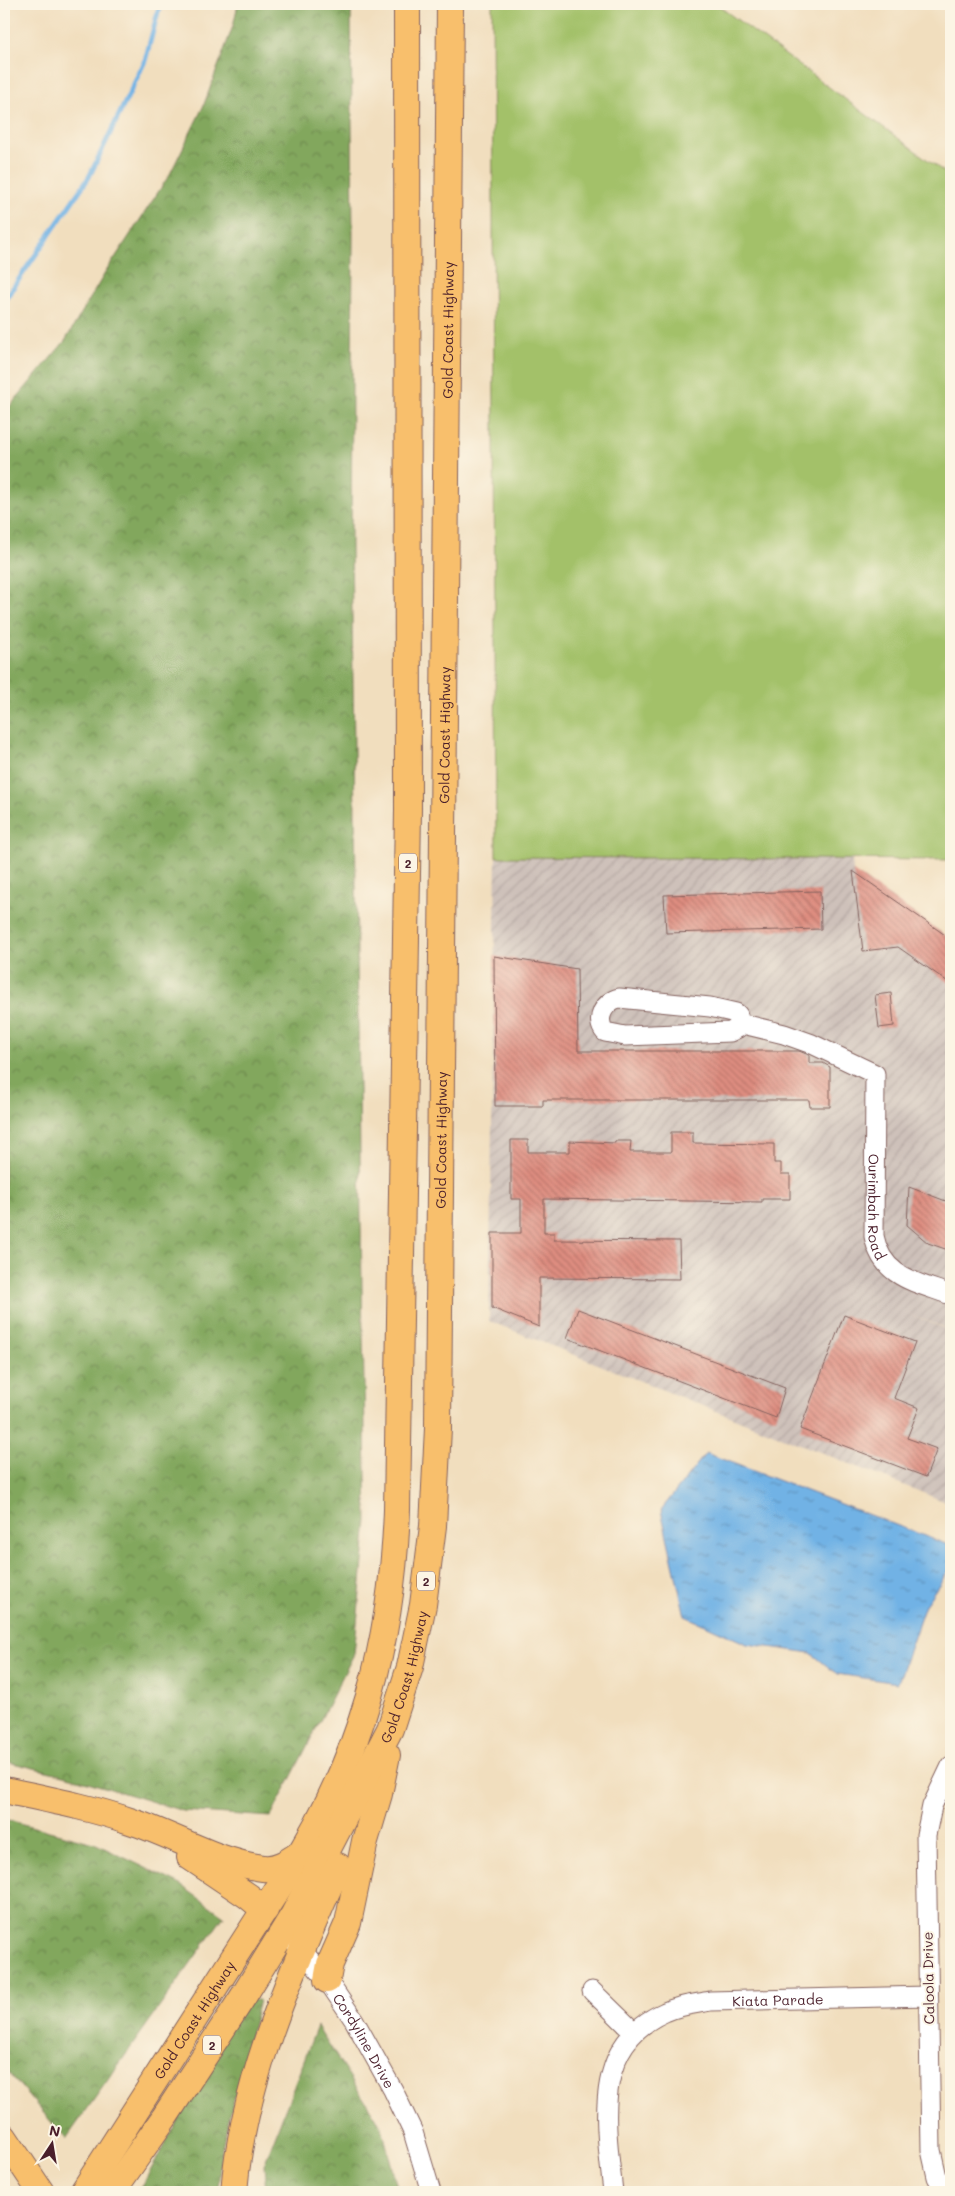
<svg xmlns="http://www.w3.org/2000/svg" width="955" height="2196" font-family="Mali,sans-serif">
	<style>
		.industrial { fill: url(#industrial-furrows) }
		.forest { fill: url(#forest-crowns); stroke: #666344 }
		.green { fill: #a3c169; stroke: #76704a }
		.water { fill: url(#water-ripples); stroke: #5e6888 }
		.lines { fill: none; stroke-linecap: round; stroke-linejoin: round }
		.stream { stroke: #71b2e5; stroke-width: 5 }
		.building { fill: url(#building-back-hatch) }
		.minor-casing { stroke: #84625e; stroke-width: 21 }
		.highway-casing { stroke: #84625e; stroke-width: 28 }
		.minor { stroke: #fff; stroke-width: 19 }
		.highway { stroke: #f8bf6c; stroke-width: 26 }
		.labels { text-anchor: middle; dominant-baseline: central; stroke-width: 4; stroke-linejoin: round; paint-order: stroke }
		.shield { fill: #fcf5e5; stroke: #7f5f63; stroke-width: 1 }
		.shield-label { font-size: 12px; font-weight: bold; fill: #4a1f2b }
		.street-label { font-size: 14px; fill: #4a1f2b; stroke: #fcf5e5 }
	</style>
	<defs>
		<pattern id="industrial-furrows" width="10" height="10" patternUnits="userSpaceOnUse" patternTransform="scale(1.25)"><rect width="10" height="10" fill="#cec1ba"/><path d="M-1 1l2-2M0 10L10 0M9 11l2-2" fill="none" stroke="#b2a5a0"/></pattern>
		<pattern id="forest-crowns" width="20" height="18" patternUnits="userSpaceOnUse" patternTransform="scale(1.25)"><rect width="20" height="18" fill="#82a75d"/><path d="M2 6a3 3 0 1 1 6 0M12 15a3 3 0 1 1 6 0" fill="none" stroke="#6c874d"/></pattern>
		<pattern id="water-ripples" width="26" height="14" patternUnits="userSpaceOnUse" patternTransform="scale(1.25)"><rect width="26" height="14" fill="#71b2e5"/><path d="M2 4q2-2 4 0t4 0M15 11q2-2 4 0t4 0" fill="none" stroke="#5f90ba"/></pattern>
		<pattern id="building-back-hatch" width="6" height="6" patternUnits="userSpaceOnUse" patternTransform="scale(1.25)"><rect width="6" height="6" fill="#de8d80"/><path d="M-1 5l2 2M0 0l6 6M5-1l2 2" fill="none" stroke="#b67369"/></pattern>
	</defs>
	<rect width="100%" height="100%" fill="#fcf5e5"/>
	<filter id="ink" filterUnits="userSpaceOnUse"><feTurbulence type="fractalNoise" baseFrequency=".02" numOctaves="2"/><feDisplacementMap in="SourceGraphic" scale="10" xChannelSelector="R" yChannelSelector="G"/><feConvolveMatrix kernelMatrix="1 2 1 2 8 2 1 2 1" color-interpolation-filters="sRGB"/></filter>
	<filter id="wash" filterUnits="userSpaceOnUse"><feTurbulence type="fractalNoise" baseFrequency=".0096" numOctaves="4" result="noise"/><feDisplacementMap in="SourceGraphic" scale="20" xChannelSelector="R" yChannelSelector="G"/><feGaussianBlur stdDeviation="1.12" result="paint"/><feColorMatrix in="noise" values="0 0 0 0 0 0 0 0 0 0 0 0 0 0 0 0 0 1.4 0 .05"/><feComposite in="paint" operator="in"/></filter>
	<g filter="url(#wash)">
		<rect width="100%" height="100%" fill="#f1debe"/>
		<path class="industrial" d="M496 857 852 859 853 871 951 939V1330L906 1313 951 1331V1504L489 1321Z"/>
		<path class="forest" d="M238 4H351L353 240 351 544 362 1286 367 1521 354 1654 271 1817 183 1811 68 1776 4 1761V413L65 341 105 273 170 174 203 107 233 26Z
			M4 1819 94 1843 179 1884 224 1916 66 2139 4 2067Z
			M243 1997 259 2000 221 2151 218 2192H139Z
			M317 2026 382 2127 398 2192H266L264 2165Z"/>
		<path class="green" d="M492 4H716L951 177V860L496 857Z"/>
		<path class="water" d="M706 1453 951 1546V1567L925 1605 898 1683 837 1674 811 1653 747 1644 685 1616 661 1510Z"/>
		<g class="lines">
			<path class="stream" d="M4 301 89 177 145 61 160 4"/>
		</g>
		<g id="blocks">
			<path class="building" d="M853 871 951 939V984L898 947 863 951Z
				M820 891 821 929 666 933 664 895Z
				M494 956 577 969 578 1051H799L809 1055V1063H823L830 1067V1107H810L809 1100H543V1106H495Z
				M891 993 894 1026 879 1028 875 995Z
				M671 1132H693V1143L774 1144V1163H781V1174H790V1199H762V1202L544 1199V1233H554V1240L679 1241 680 1279 539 1278V1327L492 1308V1233H521V1199H511V1140H528V1152H570V1141L615 1143V1141H631L630 1152H671Z
				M909 1187 951 1203V1251L928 1243 907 1225Z
				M578 1309 785 1388 776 1418 567 1338Z
				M844 1315 915 1342 894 1398 919 1408 907 1438 937 1449 926 1477 800 1429Z"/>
		</g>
	</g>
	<g filter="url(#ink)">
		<use href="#blocks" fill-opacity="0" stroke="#84625e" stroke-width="1"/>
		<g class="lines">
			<defs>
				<g id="minor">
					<path id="s1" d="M739 1023 738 1028 730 1032 625 1036 605 1032C594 1019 605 1001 619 998L710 1007 736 1013 738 1015 739 1023 784 1034 812 1044 875 1074 874 1236C882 1278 916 1282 951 1295"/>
					<path id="s2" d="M295 1942 327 1980 354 2020 393 2090 413 2132 431 2192"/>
					<path d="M592 1991 634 2032"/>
					<path id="s3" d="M613 2192C606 2126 590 2045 665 2012 679 2005 695 2004 710 2001L928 1996"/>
					<path d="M946 2192 937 2177 931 2150 926 1835 932 1806 951 1766"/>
				</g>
				<g id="highway">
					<path d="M4 1790C46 1799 89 1807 130 1821 174 1835 216 1862 263 1868 277 1870 289 1861 301 1853"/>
					<path d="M190 1857 248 1896 265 1910"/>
					<path d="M327 1980 330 1964 348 1923 365 1841 379 1794 387 1755"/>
					<path d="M4 2137 41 2192"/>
					<path id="s4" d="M83 2192 290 1870C362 1757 392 1643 397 1510L408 810 407 4"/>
					<path id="s5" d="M112 2192 164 2118 243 1997 294 1914 390 1729 410 1667 423 1605 433 1526 438 1428 450 4"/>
					<path d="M234 2192C243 2077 293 1971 338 1866"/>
				</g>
			</defs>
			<use href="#minor" class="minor-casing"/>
			<use href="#highway" class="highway-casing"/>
			<use href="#minor" class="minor"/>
			<use href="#highway" class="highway"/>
		</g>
	</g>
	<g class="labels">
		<g class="shield">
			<rect x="399" y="853.5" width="18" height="19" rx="4"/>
			<rect x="417" y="1571.5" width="18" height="19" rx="4"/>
			<rect x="203" y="2035.5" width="18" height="19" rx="4"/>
		</g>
		<g class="shield-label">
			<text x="408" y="863">2</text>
			<text x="426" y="1581">2</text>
			<text x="212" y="2045">2</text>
		</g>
		<g class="street-label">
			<text stroke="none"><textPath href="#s5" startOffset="1945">Gold Coast Highway</textPath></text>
			<text stroke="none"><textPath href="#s5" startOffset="1540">Gold Coast Highway</textPath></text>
			<text stroke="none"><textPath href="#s5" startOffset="1135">Gold Coast Highway</textPath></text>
			<text stroke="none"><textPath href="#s1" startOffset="591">Ourimbah Road</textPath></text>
			<text stroke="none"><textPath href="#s5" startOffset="595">Gold Coast Highway</textPath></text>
			<text transform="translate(928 1978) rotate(-91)">Caloola Drive</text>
			<text stroke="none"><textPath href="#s3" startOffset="318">Kiata Parade</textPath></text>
			<text stroke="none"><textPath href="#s4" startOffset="205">Gold Coast Highway</textPath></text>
			<text stroke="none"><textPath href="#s2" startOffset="121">Cordyline Drive</textPath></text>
		</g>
	</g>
	<rect width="955" height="2196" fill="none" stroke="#fcf5e5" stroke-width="20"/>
	<g transform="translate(52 2144) rotate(12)" stroke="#fcf5e5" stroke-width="4" paint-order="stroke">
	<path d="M0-4L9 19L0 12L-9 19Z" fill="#4a1f2b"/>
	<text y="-8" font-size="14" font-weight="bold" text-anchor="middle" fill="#4a1f2b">N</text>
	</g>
</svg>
